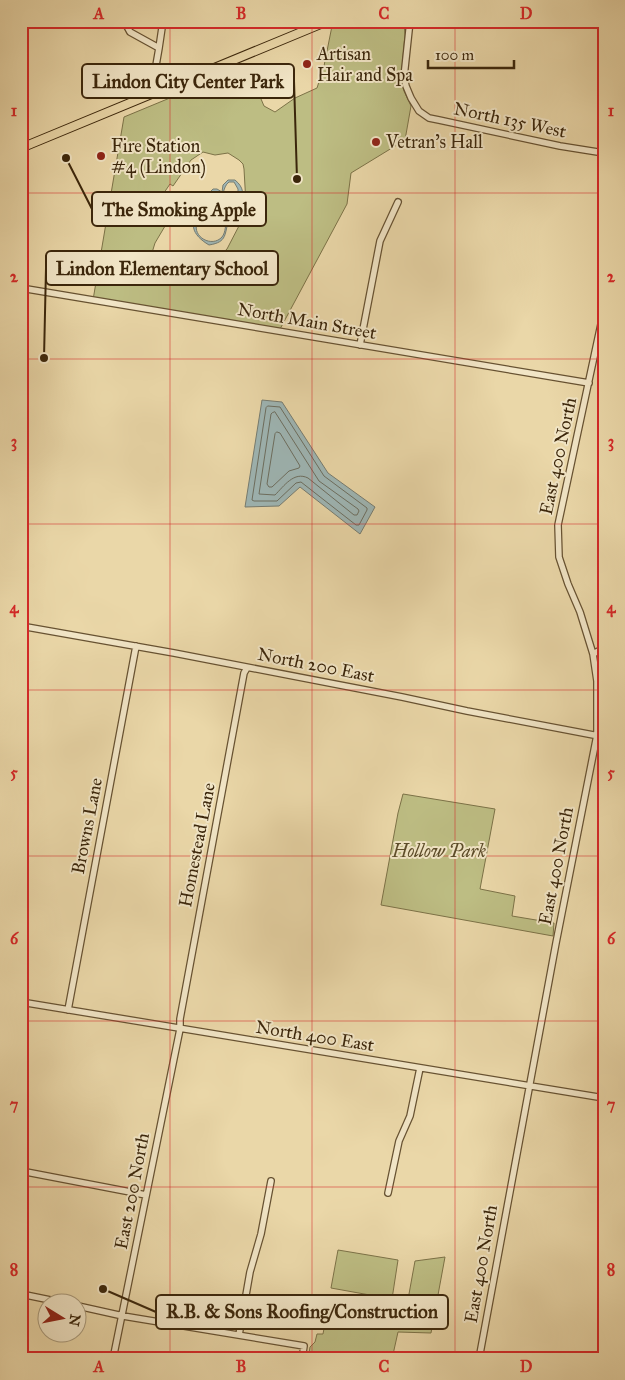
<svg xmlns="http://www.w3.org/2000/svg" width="625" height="1380" font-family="'IM FELL Great Primer',serif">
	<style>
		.green { fill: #bdbd83; stroke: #7c7247; fill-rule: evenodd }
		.water { fill: #9eb6b5; stroke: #767c71; fill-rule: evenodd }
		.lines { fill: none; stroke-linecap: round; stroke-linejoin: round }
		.shore { stroke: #6c6e60; stroke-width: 1 }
		.minor-casing { stroke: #675232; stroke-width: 8 }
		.major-casing { stroke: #3b260b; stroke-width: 10 }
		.minor { stroke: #f1e5c6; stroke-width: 5.5 }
		.major { stroke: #ead7a8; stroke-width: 8 }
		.grid { fill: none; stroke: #d62828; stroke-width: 1; stroke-opacity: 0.55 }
		.poi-dot { fill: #8f2418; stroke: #f1e5c6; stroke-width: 2 }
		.labels { text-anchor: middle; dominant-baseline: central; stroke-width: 4; stroke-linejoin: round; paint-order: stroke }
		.poi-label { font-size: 18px; fill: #3b260b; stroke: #f1e5c6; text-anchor: start }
		.street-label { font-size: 18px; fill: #3b260b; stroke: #f1e5c6 }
		.park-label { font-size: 18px; font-style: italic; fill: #5c4c29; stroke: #f1e5c6 }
		.leader { fill: none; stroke: #3b260b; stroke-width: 2 }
		.callout-dot { fill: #3b260b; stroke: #f1e5c6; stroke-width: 2 }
		.callout { fill: #f1e5c6; stroke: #3b260b; stroke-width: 2 }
		.callout-label { font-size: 19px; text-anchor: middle; font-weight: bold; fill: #3b260b }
		.neatline { fill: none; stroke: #d62828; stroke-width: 2 }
		.grid-label { font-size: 16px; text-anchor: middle; font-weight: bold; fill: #d62828 }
	</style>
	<rect width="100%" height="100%" fill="#ead7a8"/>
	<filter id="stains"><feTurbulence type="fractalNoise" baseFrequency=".004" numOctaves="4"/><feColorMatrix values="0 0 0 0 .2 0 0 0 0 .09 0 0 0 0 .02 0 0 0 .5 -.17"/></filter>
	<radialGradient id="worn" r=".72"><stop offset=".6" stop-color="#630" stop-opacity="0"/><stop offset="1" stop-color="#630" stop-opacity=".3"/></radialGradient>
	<path class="green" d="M333 21H404L405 35 401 79 404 91 411 106 405 140 351 173 347 204 279 331 93 300 124 117 247 66 264 106 275 112 295 98 317 88 324 66ZM203 152 215 155 228 153 239 160 243 164 244 169 246 204 241 222 227 249 214 261 191 272 166 269H147L155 243 168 221 156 213 160 206 157 203 170 184 173 186 191 160Z
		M403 794 495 809 480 889 515 896 512 916 554 923 553 936 381 905 398 813Z
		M338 1250 398 1260 392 1299 331 1288Z
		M445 1257 431 1333 398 1332 392 1359H308L310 1347 315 1342 317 1334H323L328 1307 400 1320 405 1316 415 1261Z"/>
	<path class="water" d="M228 180H235C253 195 234 207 229 219 224 234 228 242 209 245 192 235 186 221 206 210L202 208 200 204 202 201 209 197 210 192 213 189H217L222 192 223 185ZM229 182H234L238 189V201L235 206 232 205 231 201 229 200H227L223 211 227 212 230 207 233 209C231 212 228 215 227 218 225 225 226 232 222 237 212 248 192 237 197 223 200 213 211 213 218 206 224 199 222 187 229 182Z
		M262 400 282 402 328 473 375 507 360 534 300 487 279 506 245 507Z"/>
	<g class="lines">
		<path class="shore" d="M268 406 280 407 324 476 367 508V510L359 525H356L301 482 296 483 277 501H254L252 500 266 408Z
			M275 412 319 481 358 509 359 511 357 515H354L308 478C294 471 284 486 275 495L259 494 271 414 272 413Z
			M277 432 280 433 300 466 299 468 289 471 272 487H269L267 484 275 434Z"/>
		<defs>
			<path id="minor" d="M124 21 130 32 159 48 163 21
				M410 21 404 77 406 86 411 98 419 111 429 118 439 120 560 146 604 153
				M151 94 159 48
				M21 288 589 383
				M360 345 380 241 398 202
				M21 626 174 653 402 697 467 711 604 737
				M593 654 604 648
				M21 1002 604 1098
				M68 1010 136 646
				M21 1171 146 1195
				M388 1193 399 1141 410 1116 420 1068
				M21 1294 60 1302
				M78 1306 123 1316 304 1346 302 1359
				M239 1335 250 1272 261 1234 271 1181
				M113 1359 180 1029V1019L244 673 247 668
				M479 1359 556 943 597 735V681L593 654 580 612 568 584 559 557 558 525 604 310"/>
			<path id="major" d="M21 148 328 21"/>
		</defs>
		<use href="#minor" class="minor-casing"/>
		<use href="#major" class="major-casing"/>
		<use href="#minor" class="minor"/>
		<use href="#major" class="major"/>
	</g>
	<path class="grid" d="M170 21V1359M312 21V1359M455 21V1359M21 193H604M21 359H604M21 524H604M21 690H604M21 856H604M21 1021H604M21 1187H604"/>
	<g class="poi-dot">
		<circle cx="307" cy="64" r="5"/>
		<circle cx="376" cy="142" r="5"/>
		<circle cx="101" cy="156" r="5"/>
	</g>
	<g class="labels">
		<g class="poi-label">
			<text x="317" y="54">Artisan<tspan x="317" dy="21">Hair and Spa</tspan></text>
			<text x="386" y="142">Vetran's Hall</text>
			<text x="111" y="146">Fire Station<tspan x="111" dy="21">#4 (Lindon)</tspan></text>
		</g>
		<g class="street-label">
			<text transform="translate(510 120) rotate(12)">North 135 West</text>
			<text transform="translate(307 321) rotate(10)">North Main Street</text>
			<text transform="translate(558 456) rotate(-78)">East 400 North</text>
			<text transform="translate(316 665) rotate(11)">North 200 East</text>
			<text transform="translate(87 826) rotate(-79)">Browns Lane</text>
			<text transform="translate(197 845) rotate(-79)">Homestead Lane</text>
			<text transform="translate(556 866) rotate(-79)">East 400 North</text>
			<text transform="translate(315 1036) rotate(9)">North 400 East</text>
			<text transform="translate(132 1191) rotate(-79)">East 200 North</text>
			<text transform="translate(481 1264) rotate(-80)">East 400 North</text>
		</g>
		<g class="park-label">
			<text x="439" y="851">Hollow Park</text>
		</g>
	</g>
	<path class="leader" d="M297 179L294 81M66 158L92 209M44 358L46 268M103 1289L156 1312"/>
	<g class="callout-dot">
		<circle cx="297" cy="179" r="5"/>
		<circle cx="66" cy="158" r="5"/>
		<circle cx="44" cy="358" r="5"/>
		<circle cx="103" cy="1289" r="5"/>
	</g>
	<g class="callout">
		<rect x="82" y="64" width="212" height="34" rx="5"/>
		<rect x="92" y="192" width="174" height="34" rx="5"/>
		<rect x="46" y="251" width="232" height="34" rx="5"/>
		<rect x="156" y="1295" width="292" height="34" rx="5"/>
	</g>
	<g class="callout-label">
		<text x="188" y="88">Lindon City Center Park</text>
		<text x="179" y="216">The Smoking Apple</text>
		<text x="162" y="275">Lindon Elementary School</text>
		<text x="302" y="1318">R.B. &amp; Sons Roofing/Construction</text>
	</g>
	<rect width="625" height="1380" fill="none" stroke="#ead7a8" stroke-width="55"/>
	<g transform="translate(62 1318) rotate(100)"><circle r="24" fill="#f1e5c6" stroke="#a8997b"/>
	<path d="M0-4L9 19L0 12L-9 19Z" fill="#8f2418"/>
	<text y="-8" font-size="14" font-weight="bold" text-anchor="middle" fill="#3b260b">N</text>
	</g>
	<path d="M428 60v8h86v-8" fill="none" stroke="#3b260b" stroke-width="2.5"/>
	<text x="435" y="60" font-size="15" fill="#3b260b" stroke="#f1e5c6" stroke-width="4" paint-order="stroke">100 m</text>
	<rect x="28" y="28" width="570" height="1324" class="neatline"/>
	<g class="grid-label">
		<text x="99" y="19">A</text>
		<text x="241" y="19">B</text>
		<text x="384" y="19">C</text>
		<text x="526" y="19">D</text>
		<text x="14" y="116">1</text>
		<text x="611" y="116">1</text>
		<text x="14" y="282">2</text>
		<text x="611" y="282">2</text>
		<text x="14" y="447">3</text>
		<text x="611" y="447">3</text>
		<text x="14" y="613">4</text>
		<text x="611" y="613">4</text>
		<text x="14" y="778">5</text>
		<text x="611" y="778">5</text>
		<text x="14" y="944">6</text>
		<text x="611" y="944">6</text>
		<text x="14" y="1110">7</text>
		<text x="611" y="1110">7</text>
		<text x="14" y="1275">8</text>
		<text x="611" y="1275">8</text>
		<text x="99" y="1372">A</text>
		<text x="241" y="1372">B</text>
		<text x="384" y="1372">C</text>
		<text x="526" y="1372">D</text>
	</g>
	<rect width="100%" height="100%" filter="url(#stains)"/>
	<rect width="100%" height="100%" fill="url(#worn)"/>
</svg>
